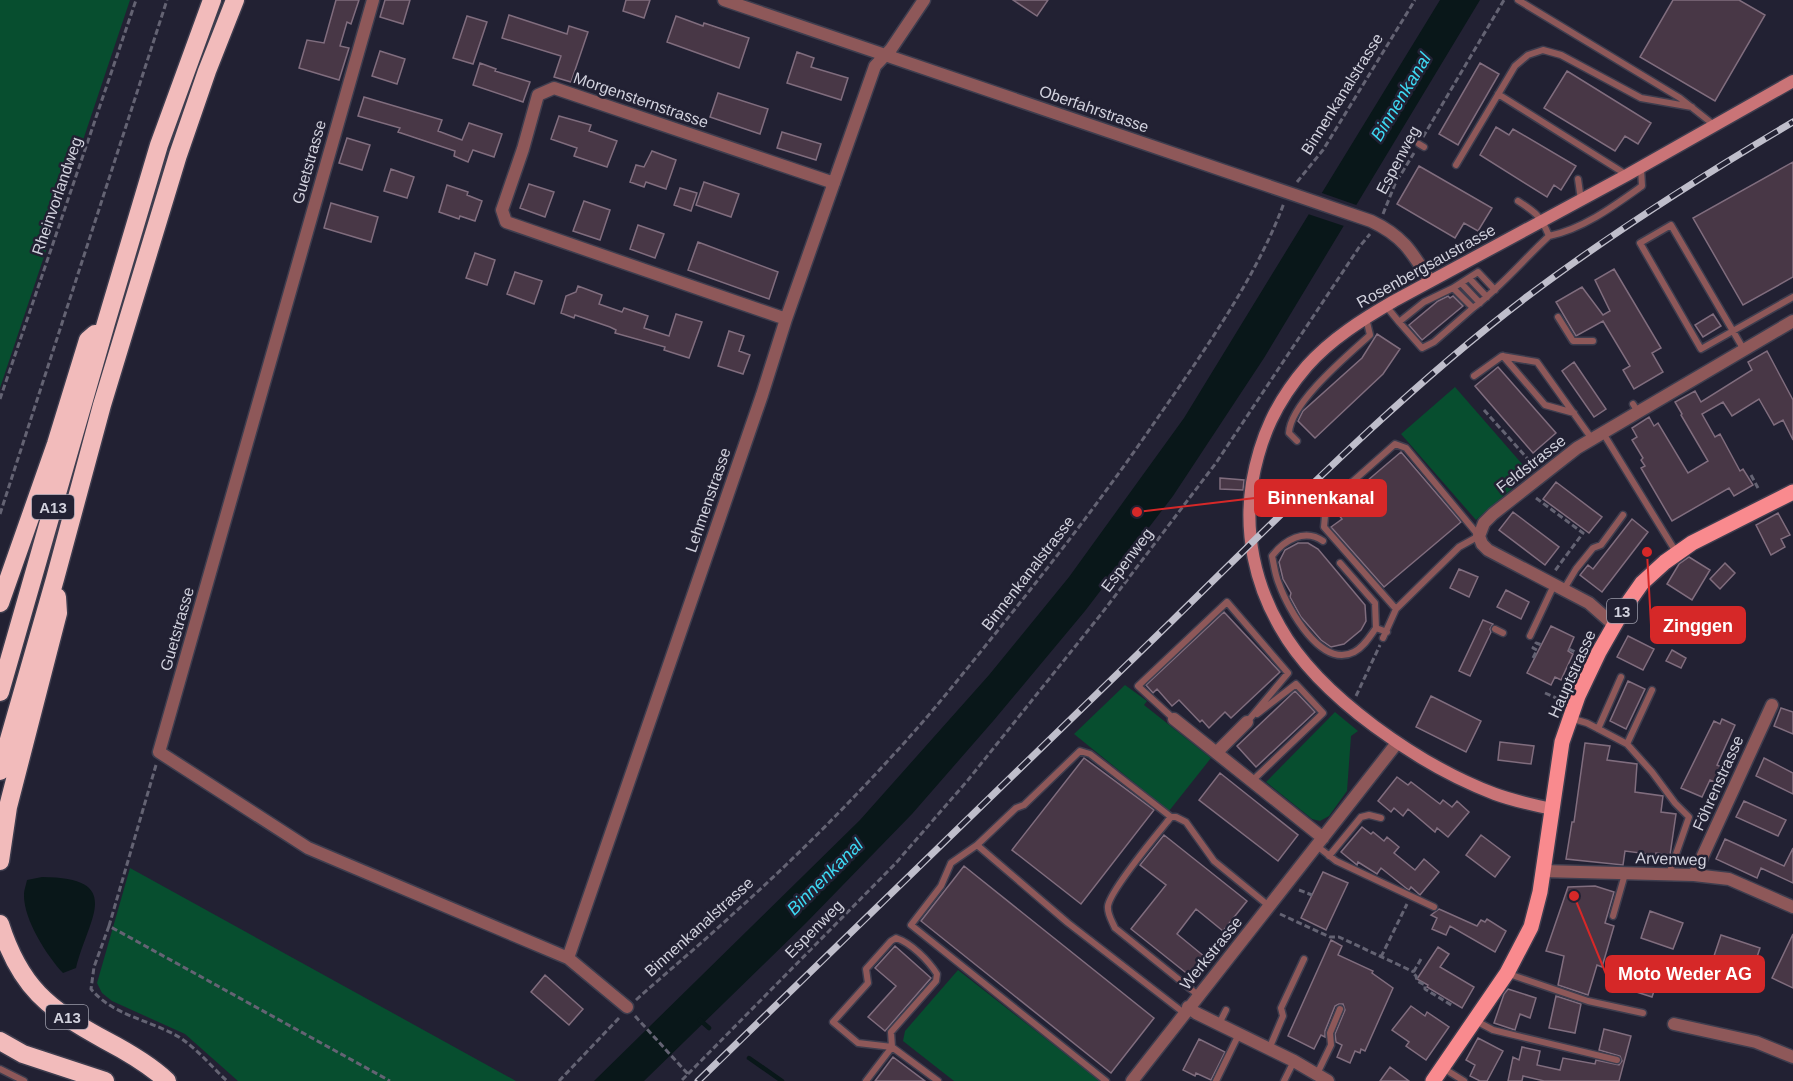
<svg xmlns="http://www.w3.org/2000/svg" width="1793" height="1081" font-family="Arial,sans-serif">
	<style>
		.green { fill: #074e2f }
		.water { fill: #091719 }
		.pier { fill: #222133 }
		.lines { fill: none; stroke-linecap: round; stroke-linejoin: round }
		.stream { stroke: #091719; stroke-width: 4.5 }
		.building { fill: #483746; stroke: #806d7e; stroke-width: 1.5 }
		.lane-casing { stroke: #3e3d4e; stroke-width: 9 }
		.street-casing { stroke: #3e3d4e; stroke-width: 15 }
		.secondary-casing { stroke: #3e3d4e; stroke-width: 15 }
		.primary-casing { stroke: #3e3d4e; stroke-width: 18 }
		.highway-casing { stroke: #3e3d4e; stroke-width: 21 }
		.path { stroke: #646373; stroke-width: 3; stroke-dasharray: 6 3; stroke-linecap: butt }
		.lane { stroke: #8e5859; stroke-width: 6 }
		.street { stroke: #8e5859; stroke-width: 12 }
		.secondary { stroke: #ca7477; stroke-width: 12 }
		.primary { stroke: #f98a8e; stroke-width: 15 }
		.highway { stroke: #f2bbbb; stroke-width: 18 }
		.rail-casing { stroke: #bfbecb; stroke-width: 7 }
		.rail { stroke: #222133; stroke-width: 4.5; stroke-dasharray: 14; stroke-linecap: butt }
		.labels { text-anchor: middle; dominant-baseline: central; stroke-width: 5; stroke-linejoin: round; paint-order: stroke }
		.shield { fill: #222133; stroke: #9c9caa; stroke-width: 1.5 }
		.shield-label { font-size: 15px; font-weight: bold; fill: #d1d1dd }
		.street-label { font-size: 16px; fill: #d1d1dd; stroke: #222133 }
		.water-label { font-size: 18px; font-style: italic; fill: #3dd9f3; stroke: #222133 }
		.leader { fill: none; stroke: #d62828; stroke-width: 2 }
		.callout-dot { fill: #d62828; stroke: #222133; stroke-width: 2 }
		.callout { fill: #d62828; stroke: #d62828; stroke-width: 2 }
		.callout-label { font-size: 18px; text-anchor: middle; font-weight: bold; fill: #fff }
	</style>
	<rect width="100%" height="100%" fill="#222133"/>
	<path class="green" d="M0 0H130L0 388Z
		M1455 387 1530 473 1476 520 1401 434Z
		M1125 685 1147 701 1144 705 1211 758 1169 811 1074 734Z
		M1335 712 1358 731 1351 736 1347 791 1329 816 1320 821 1312 819 1266 782Z
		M130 868 516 1081H238L185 1034 112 1001 102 993 97 983Z
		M958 970 1100 1081H954L903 1041 905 1031Z"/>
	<path class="water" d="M1440 0H1480L1264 358 1173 496 1085 611 994 720 912 814 806 923 644 1081H594L860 820 989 675 1069 577 1184 418Z
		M42 877C126 878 88 918 76 968L63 973C47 956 23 919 24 894 24 890 26 885 27 880Z"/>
	<path class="pier" d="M1319 192 1359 206 1347 227 1305 213Z"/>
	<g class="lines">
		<path class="stream" d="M700 1020 709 1028
			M749 1058 782 1081"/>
	</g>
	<path class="building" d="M336 0H359L351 24 347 22 340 46 349 48 339 80 299 68 307 40 324 43Z
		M385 0H410L403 24 380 17Z
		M626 0H650L644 18 623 11Z
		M1013 0H1048L1037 16Z
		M1673 0H1739L1765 15 1715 101 1640 57Z
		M509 15 567 34 569 26 588 32 571 82 554 77 561 56 502 38Z
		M467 16 487 22 473 64 453 58Z
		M676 16 703 26 704 23 749 38 739 68 667 42Z
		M380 51 405 59 397 84 372 76Z
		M797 52 814 58 811 67 848 78 841 100 787 83Z
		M480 63 496 69 495 71 530 82 523 102 473 85Z
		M1480 63 1499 74 1458 145 1439 134Z
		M1567 71 1651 123 1638 144 1625 136 1615 151 1544 108Z
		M718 93 768 109 760 134 710 117Z
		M364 97 442 120 438 131 462 140 469 123 502 134 494 157 473 150 468 162 454 156 455 151 398 132 400 128 358 116Z
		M559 116 591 125 589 131 617 141 607 167 574 156 577 148 551 139Z
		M1496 127 1509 135 1513 129 1576 166 1561 190 1554 185 1547 197 1480 155Z
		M782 132 821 144 816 160 777 148Z
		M347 138 370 145 362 170 339 163Z
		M652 151 676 160 666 189 646 182 644 187 630 182 636 165 644 167Z
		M1793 162V277L1743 305 1693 218Z
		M1419 166 1492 208 1478 231 1464 223 1455 238 1397 204Z
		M391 169 414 177 407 198 384 191Z
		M704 182 739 194 731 217 696 205Z
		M529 184 554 192 545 217 520 208Z
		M447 185 468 192 467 195 482 201 475 221 460 216 459 219 439 212Z
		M680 188 697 193 691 211 674 205Z
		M584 201 610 210 600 240 573 231Z
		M331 203 378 217 371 242 324 228Z
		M638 225 664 234 655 258 630 249Z
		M698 242 778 272 769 299 688 270Z
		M475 253 495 260 487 285 466 278Z
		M1614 269 1661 348 1652 353 1663 372 1634 389 1623 370 1630 366 1603 321 1576 336 1556 302 1582 287 1603 315 1610 311 1595 280Z
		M515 272 542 281 534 304 507 294Z
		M578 286 602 295 599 304 622 312 624 308 648 316 644 328 669 336 676 314 702 322 689 358 664 350 665 347 615 333 616 330 610 327 575 315 574 318 561 313 566 296 576 292Z
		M1448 296 1450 298 1453 296 1463 306 1422 340 1409 325 1438 301Z
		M1713 314 1721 326 1703 337 1695 325Z
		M729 331 744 336 739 351 750 355 743 374 718 366Z
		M1377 334 1400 349 1383 374 1315 438 1298 421 1303 411 1362 358Z
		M1767 351 1793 400V440L1783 420 1774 425 1759 399 1732 416 1723 402 1702 414 1715 437 1720 434 1740 471 1743 469 1753 485 1734 496 1729 488 1672 521 1641 468 1645 466 1641 460 1643 458 1632 440 1637 437 1632 428 1649 417 1654 426 1658 423 1688 473 1708 461 1681 415 1682 414 1675 402 1695 391 1701 402 1752 370 1748 362Z
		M1574 362 1606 409 1594 417 1562 371Z
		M1498 367 1556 433 1533 453 1475 386Z
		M1401 452 1461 522 1384 587 1331 527 1342 519 1334 509Z
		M1220 478 1244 480 1243 490 1220 489Z
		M1556 482 1602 517 1589 533 1543 499Z
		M1513 512 1559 547 1545 565 1499 530Z
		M1778 513 1790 535 1781 539 1785 547 1771 555 1756 525Z
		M1632 519 1648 532 1602 592 1580 575 1588 565 1593 569Z
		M1298 543H1308L1318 549 1365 605 1366 621 1361 630 1344 644 1331 647 1321 640 1301 617 1290 597 1291 593 1283 579 1279 562 1285 550Z
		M1689 557 1710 570 1692 600 1667 584 1679 564Z
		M1725 563 1735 573 1720 589 1710 579Z
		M1459 569 1478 577 1469 597 1450 588Z
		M1506 590 1529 602 1521 619 1497 607Z
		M1224 612 1280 672 1231 718 1225 712 1209 728 1202 720 1200 722 1179 700 1172 706 1157 689 1153 693 1146 685Z
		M1483 620 1493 624 1490 629 1491 632 1470 676 1459 671Z
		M1551 626 1574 637 1568 651 1573 654 1561 680 1555 677 1551 685 1527 673Z
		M1628 636 1654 649 1643 670 1617 657Z
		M1672 650 1686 658 1681 668 1666 661Z
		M1628 681 1645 689 1626 729 1610 721Z
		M1295 691 1315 712 1256 767 1237 746Z
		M1431 696 1481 721 1466 752 1416 727Z
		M1781 708 1793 712V734L1774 726Z
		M1722 719 1735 725 1717 765 1724 768 1717 783 1710 780 1702 797 1681 788 1714 721 1720 724Z
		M1500 742 1534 746 1531 764 1498 760Z
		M1585 743 1610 746 1607 760 1637 764 1635 792 1663 796 1661 812 1676 814 1670 855 1656 853V855L1625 851 1623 865 1566 859 1572 822H1574Z
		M1084 758 1154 810 1081 904 1012 850Z
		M1764 758 1793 773V794L1756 776Z
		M1220 773 1298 835 1278 861 1199 800Z
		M1397 777 1408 785 1411 782 1440 804 1443 800 1452 807 1457 801 1469 812 1448 837 1437 828 1435 832 1408 809 1403 816 1394 808 1391 812 1378 801Z
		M1744 801 1786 820 1778 836 1736 817Z
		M1362 827 1371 834 1373 832 1384 841 1387 837 1399 847 1394 853 1415 870 1424 859 1439 872 1420 895 1411 887 1409 890 1406 888 1381 868 1377 874 1358 862 1357 865 1341 852Z
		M1164 835 1247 901 1223 931 1196 909 1177 934 1205 957 1190 976 1131 929 1166 885 1140 865Z
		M1481 835 1510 857 1495 877 1466 855Z
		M1725 839 1784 866 1793 848V883L1761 868 1757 878 1716 859Z
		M964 866 1154 1018 1111 1073 921 921Z
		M1323 872 1348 883 1326 930 1301 918Z
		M1595 886 1614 892 1605 923 1614 926 1602 967 1597 965 1588 995 1558 985 1564 956 1546 951 1568 887Z
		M1439 909 1477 926 1481 920 1485 922 1487 919 1506 931 1495 952 1450 926 1446 935 1432 929 1437 918 1431 915Z
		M1650 911 1683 923 1673 949 1641 938Z
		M1793 934V988L1772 978Z
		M1721 935 1760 948 1750 978 1711 965Z
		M1331 940 1342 946 1338 955 1373 971 1372 973 1393 988 1365 1051 1361 1049 1360 1053 1355 1051 1350 1063 1337 1057 1342 1045 1336 1042 1335 1034 1345 1010 1343 1004H1339L1335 1006 1325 1031V1037L1321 1035 1314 1049 1288 1036Z
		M895 946 931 978 885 1031 868 1017 896 986 875 968Z
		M1438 947 1449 954 1440 967 1474 987 1462 1008 1427 987 1428 985 1417 979Z
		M1628 966 1659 976 1652 997 1621 987Z
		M545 975 583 1009 569 1025 531 992Z
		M1508 989 1536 998 1530 1018 1520 1014 1515 1030 1494 1023 1504 994Z
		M1556 996 1581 1004 1575 1033 1549 1028Z
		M1411 1006 1425 1016 1427 1012 1449 1027 1426 1060 1406 1046 1409 1042 1392 1030Z
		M1604 1029 1631 1036 1619 1081H1544L1523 1076 1522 1081H1508L1513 1057 1519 1060 1522 1047 1540 1051 1537 1065 1560 1070 1563 1058 1595 1064 1596 1060 1619 1065 1622 1061 1620 1056 1599 1050Z
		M1478 1038 1503 1051 1487 1081H1480L1470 1076 1475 1065 1466 1060Z
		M1199 1039 1225 1052 1211 1080 1196 1073 1195 1076 1183 1070Z
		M893 1057 925 1081H875Z
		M1390 1067 1409 1081H1380Z"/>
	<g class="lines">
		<defs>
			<path id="lane" d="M1518 0 1680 98 1714 125
				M1498 94 1627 175
				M1419 144 1424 147
				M1456 165 1515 66 1528 55 1543 50 1561 55 1641 98 1692 107
				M1578 179 1581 200
				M1549 236C1583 229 1614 206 1642 186L1641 168
				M1469 278 1487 297
				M1461 283 1480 303
				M1453 288 1478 272 1495 290
				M1386 306 1399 322 1424 302 1453 288 1473 308C1501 287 1523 260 1549 236 1541 216 1535 212 1518 201
				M1558 317 1573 341H1593
				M1399 322 1422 348 1434 342 1473 308
				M1744 350 1671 225 1640 243 1701 349 1793 297
				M1503 356 1545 405 1574 413
				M1474 376 1502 356 1537 362 1592 439
				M1633 404 1638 412
				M1603 433 1676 552
				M1297 441 1289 433C1290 403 1348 355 1370 335L1366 318
				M1323 541C1305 528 1284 540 1272 556 1274 565 1275 575 1279 584 1288 609 1321 669 1354 652 1364 647 1370 636 1376 628
				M1340 563 1375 603 1376 628 1387 632
				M1564 589 1576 569 1593 548 1601 545 1623 515
				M1495 629 1503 633
				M1530 636 1554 585
				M1383 638 1396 609 1459 547 1479 536 1406 448 1395 444 1326 505 1324 527 1396 609
				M1570 718 1587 723 1627 744 1652 772 1675 803 1689 817 1669 874
				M1174 719 1138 686 1227 602 1288 673 1247 722
				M1598 729 1621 677
				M1627 744 1652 690
				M1252 781 1323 713 1296 684 1257 714
				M977 845 1016 808 1024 805 1080 751 1090 754 1171 817
				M1317 846 1336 861 1434 907
				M1329 856 1361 817 1369 815 1381 818
				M1613 916 1625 874
				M1509 974 1588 1001 1643 1013
				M1198 995 1115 928C1112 921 1107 914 1108 906 1110 890 1158 833 1171 817H1176L1186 822 1214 861 1269 906
				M1476 1021 1493 1030 1617 1060
				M1219 1024 1226 1010
				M1269 1049 1283 1016 1281 1008 1304 959
				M1443 1068 1464 1081
				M0 1069 24 1081
				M1317 1074 1331 1045 1330 1033 1340 1009
				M866 1081 892 1047 891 1032 936 981 937 974C928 960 911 943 896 938L891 941 866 969 868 983 833 1022 858 1043 892 1047 938 1081
				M1106 1081 911 925 941 886 951 863 977 845 1068 923 1184 1013
				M1216 1081 1239 1034
				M1284 1081 1294 1061"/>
			<path id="street" d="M373 0 159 752 308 848 568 958 627 1007
				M724 0 1371 221C1403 236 1412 252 1430 281
				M786 319 506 222 502 210 523 149 538 95 554 88 834 183
				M1614 625 1589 603 1488 550 1482 544 1479 536 1484 523 1493 514 1577 448 1793 321
				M1174 719 1323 838
				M1217 752 1247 722
				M1542 871 1694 875 1729 879 1793 907
				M1694 875 1772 705
				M568 958 762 395 786 319 875 66 891 49 924 0
				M1188 1007 1196 1013 1294 1061 1328 1081
				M1674 1024 1756 1042 1793 1057
				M1132 1081 1397 743"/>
			<path id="secondary" d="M1552 809C1533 805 1514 801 1495 794 1421 766 1319 697 1280 627 1255 584 1244 533 1252 483 1260 437 1276 402 1307 366 1331 339 1363 319 1394 301L1627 175 1793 81"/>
			<path id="primary" d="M1433 1081 1507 973 1531 927 1540 892 1562 742 1578 696 1599 652 1623 610 1642 583 1665 562 1692 543 1793 492"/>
			<path id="highway" d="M0 603 56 444 88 340 95 334
				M0 692 106 323 159 145 212 0
				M0 771 55 579 102 405 178 155 207 71 235 0
				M0 861 8 807 58 613 57 597
				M0 924C20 987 48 1009 105 1040 126 1051 149 1064 167 1081
				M0 1041 23 1054 105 1081"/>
		</defs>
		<use href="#lane" class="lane-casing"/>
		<use href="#street" class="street-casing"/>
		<use href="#secondary" class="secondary-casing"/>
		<use href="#primary" class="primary-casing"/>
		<use href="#highway" class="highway-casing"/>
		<path class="path" d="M1423 137 1504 0
			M1297 182 1323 150 1415 0
			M1383 214 1395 184 1414 153
			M0 399 136 0
			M1484 410 1535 467
			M1751 475 1758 488
			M1536 498 1583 533 1554 572
			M0 514 167 0
			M1569 649 1583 656
			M1533 658 1537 650 1533 648 1536 643 1542 645
			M1545 693 1563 701
			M1356 696 1380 645
			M156 765 109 926 390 1081
			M1299 890 1312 895
			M1280 914 1330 937H1339L1414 972
			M109 926 94 967 91 989C114 1017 153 1020 182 1039 198 1050 213 1068 227 1081
			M1381 957 1407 904
			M1421 959 1413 973 1416 976 1417 981 1425 985V989L1453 1006
			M636 1000C668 971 701 944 733 914 790 863 844 809 895 753 932 713 965 671 999 629 1052 563 1104 496 1152 426 1199 358 1255 281 1284 203
			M635 1016 688 1074 681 1081
			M688 1074 895 864 968 780 1102 613 1216 463 1360 246 1370 234
			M559 1081 619 1018"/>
		<use href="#lane" class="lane"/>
		<use href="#street" class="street"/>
		<use href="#secondary" class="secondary"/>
		<use href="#primary" class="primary"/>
		<use href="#highway" class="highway"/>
		<defs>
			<path id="rail" d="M698 1081C856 928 1014 774 1172 621 1285 511 1398 395 1524 299 1610 234 1700 177 1793 122"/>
		</defs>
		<use href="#rail" class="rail-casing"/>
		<use href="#rail" class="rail"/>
	</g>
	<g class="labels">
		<g class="shield">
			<rect x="32" y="495" width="42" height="24" rx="4.5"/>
			<rect x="1607" y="599" width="30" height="24" rx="4.5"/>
			<rect x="46" y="1005" width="42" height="24" rx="4.5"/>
		</g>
		<g class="shield-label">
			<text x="53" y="507">A13</text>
			<text x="1622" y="611">13</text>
			<text x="67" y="1017">A13</text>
		</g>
		<g class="street-label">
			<text transform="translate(1342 94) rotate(-58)">Binnenkanalstrasse</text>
			<text transform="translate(641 100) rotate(19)">Morgensternstrasse</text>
			<text transform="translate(1094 109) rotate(19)">Oberfahrstrasse</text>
			<text transform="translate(1398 160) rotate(-62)">Espenweg</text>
			<text transform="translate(309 162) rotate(-74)">Guetstrasse</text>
			<text transform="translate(57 196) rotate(-71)">Rheinvorlandweg</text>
			<text transform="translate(1426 266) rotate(-29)">Rosenbergsaustrasse</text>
			<text transform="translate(1531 464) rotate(-38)">Feldstrasse</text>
			<text transform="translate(708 500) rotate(-71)">Lehmenstrasse</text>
			<text transform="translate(1127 560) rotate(-53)">Espenweg</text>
			<text transform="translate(1028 573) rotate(-52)">Binnenkanalstrasse</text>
			<text transform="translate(177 629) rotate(-74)">Guetstrasse</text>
			<text transform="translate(1572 674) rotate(-66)">Hauptstrasse</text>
			<text transform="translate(1718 783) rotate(-66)">Föhrenstrasse</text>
			<text transform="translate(1671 859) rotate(2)">Arvenweg</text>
			<text transform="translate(699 927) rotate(-42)">Binnenkanalstrasse</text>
			<text transform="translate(814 929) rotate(-45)">Espenweg</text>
			<text transform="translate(1211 953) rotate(-51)">Werkstrasse</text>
		</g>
		<g class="water-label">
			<text transform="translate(1401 97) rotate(-59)">Binnenkanal</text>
			<text transform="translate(825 877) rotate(-45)">Binnenkanal</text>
		</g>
	</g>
	<path class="leader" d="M1137 512L1255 498M1647 552L1651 625M1574 896L1606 974"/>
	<g class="callout-dot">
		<circle cx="1137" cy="512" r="6"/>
		<circle cx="1647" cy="552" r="6"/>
		<circle cx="1574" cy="896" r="6"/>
	</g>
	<g class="callout">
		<rect x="1255" y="480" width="131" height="36" rx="6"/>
		<rect x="1651" y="607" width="94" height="36" rx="6"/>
		<rect x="1606" y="956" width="158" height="36" rx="6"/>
	</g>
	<g class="callout-label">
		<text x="1321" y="504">Binnenkanal</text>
		<text x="1698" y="632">Zinggen</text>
		<text x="1685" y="980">Moto Weder AG</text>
	</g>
</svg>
